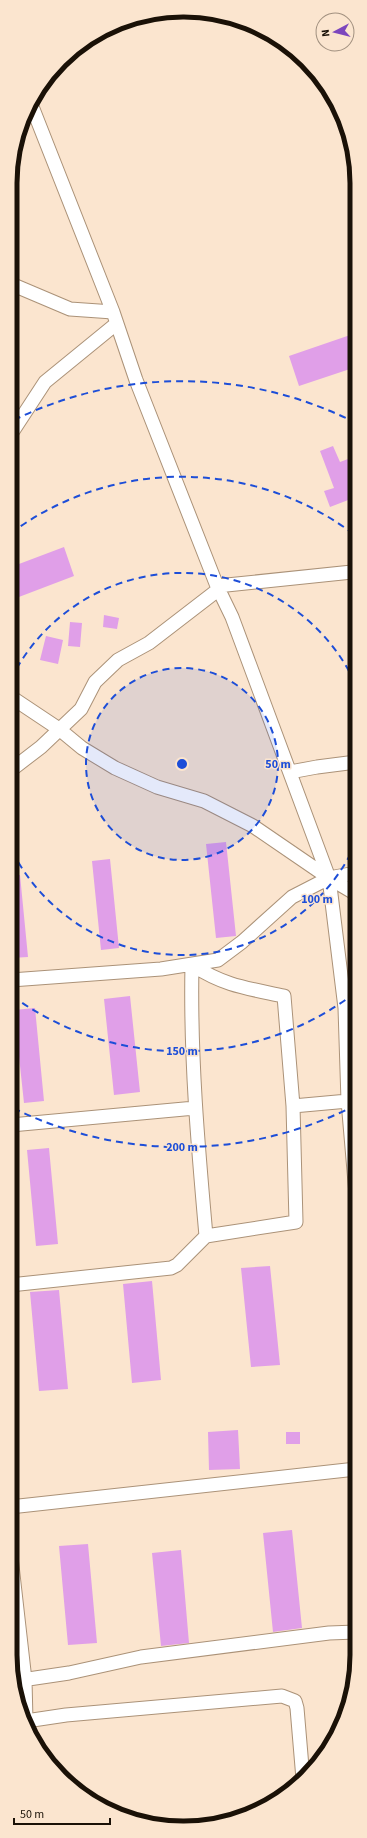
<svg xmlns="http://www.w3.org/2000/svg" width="367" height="1838" font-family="'Source Sans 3',sans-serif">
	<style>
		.building { fill: #e09fe8 }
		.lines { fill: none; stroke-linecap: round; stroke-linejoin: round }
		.street-casing { stroke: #ab9278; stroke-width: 15 }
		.street { stroke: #fff; stroke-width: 13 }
		.ring { fill: none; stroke: #1d4ed8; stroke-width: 2; stroke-dasharray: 7 5 }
		.rim { fill: none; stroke: #1a1107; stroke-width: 5 }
		.centre { fill: #1d4ed8; stroke: #fbe5cf; stroke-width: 2 }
		.ring-label { font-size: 12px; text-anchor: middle; font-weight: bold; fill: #1d4ed8; stroke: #fbe5cf; stroke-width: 3; stroke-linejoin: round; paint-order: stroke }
	</style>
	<rect width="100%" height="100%" fill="#fbe5cf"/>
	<path class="building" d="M356 333V367L299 386 289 356Z
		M333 446 340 462 356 456V497L330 507 324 491 334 488 320 451Z
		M64 547 74 576 11 600V567Z
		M104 615 119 618 117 629 103 627Z
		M70 622 82 623 80 647 68 646Z
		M46 636 63 640 58 664 40 660Z
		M226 842 236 936 216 938 206 844Z
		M110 859 119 948 101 950 92 861Z
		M20 875 28 957 11 958V876Z
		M130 996 140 1092 114 1095 104 999Z
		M35 1008 44 1101 24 1103 14 1010Z
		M49 1148 58 1244 36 1246 27 1150Z
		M270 1266 280 1365 251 1367 241 1268Z
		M152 1281 161 1380 132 1383 123 1284Z
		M59 1290 68 1389 39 1391 30 1292Z
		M238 1430 240 1469 209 1470 208 1432Z
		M286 1432H300V1444H286Z
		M292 1530 302 1628 273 1632 263 1533Z
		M88 1544 97 1643 68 1645 59 1546Z
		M181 1550 189 1643 161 1646 152 1553Z"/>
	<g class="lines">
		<defs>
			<path id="street" d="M31 104 113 312 136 380 217 586 232 617 329 878 345 1008 348 1101 356 1194
				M11 284 70 309 113 312
				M11 434 45 382 116 324
				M217 586 352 572
				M11 697 59 729 82 748 115 768 157 787 204 801 253 826 329 878 356 894
				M11 770 41 747 81 709 95 682 118 660 149 643 223 586
				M290 772 317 767 356 762
				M192 965C225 986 246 988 284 996L293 1106 296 1222 206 1236
				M11 980 161 969 218 960 242 942 292 897 329 878 356 873
				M293 1106 348 1101
				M11 1125 195 1108
				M10 1285 171 1268 177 1265 206 1236C198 1146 190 1056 192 965
				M10 1507 356 1469
				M10 1548 25 1680 26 1721
				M15 1681 69 1673 141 1657 329 1633 356 1632
				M26 1725V1721L66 1715 282 1696 295 1701 297 1708 303 1779"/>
		</defs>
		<use href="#street" class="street-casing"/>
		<use href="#street" class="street"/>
	</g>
	<circle cx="182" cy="764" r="96" fill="#1d4ed8" fill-opacity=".12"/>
	<g class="ring">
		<circle cx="182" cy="764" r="96"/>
		<path d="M356 843A191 191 0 0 1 11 849M11 679A191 191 0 0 1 356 685"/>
		<path d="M355 993A287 287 0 0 1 11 995M11 533A287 287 0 0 1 355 535"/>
		<path d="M356 1105A383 383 0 0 1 11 1107M14 420A383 383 0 0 1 356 423"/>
	</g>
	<path d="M0 0H367V1838H0ZM183 17H184A166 166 0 0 1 350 183V1655A166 166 0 0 1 184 1821H183A166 166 0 0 1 17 1655V183A166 166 0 0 1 183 17Z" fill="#fbe5cf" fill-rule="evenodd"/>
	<path class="rim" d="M183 17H184A166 166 0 0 1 350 183V1655A166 166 0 0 1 184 1821H183A166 166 0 0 1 17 1655V183A166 166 0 0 1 183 17Z"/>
	<circle cx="182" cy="764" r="6" class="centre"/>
	<g class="ring-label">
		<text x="278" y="768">50 m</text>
		<text x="317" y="903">100 m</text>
		<text x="182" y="1055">150 m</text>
		<text x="182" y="1151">200 m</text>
	</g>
	<g transform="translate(335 32) rotate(263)"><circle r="19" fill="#fbe5cf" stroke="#a1907f"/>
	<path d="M0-3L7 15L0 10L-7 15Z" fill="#7c46bd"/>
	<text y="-6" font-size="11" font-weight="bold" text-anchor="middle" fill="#1a1107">N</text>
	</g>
	<path d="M14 1818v6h96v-6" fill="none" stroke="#1a1107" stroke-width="2"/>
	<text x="20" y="1818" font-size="12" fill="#1a1107" stroke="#fbe5cf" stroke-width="3" paint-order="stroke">50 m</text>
</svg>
